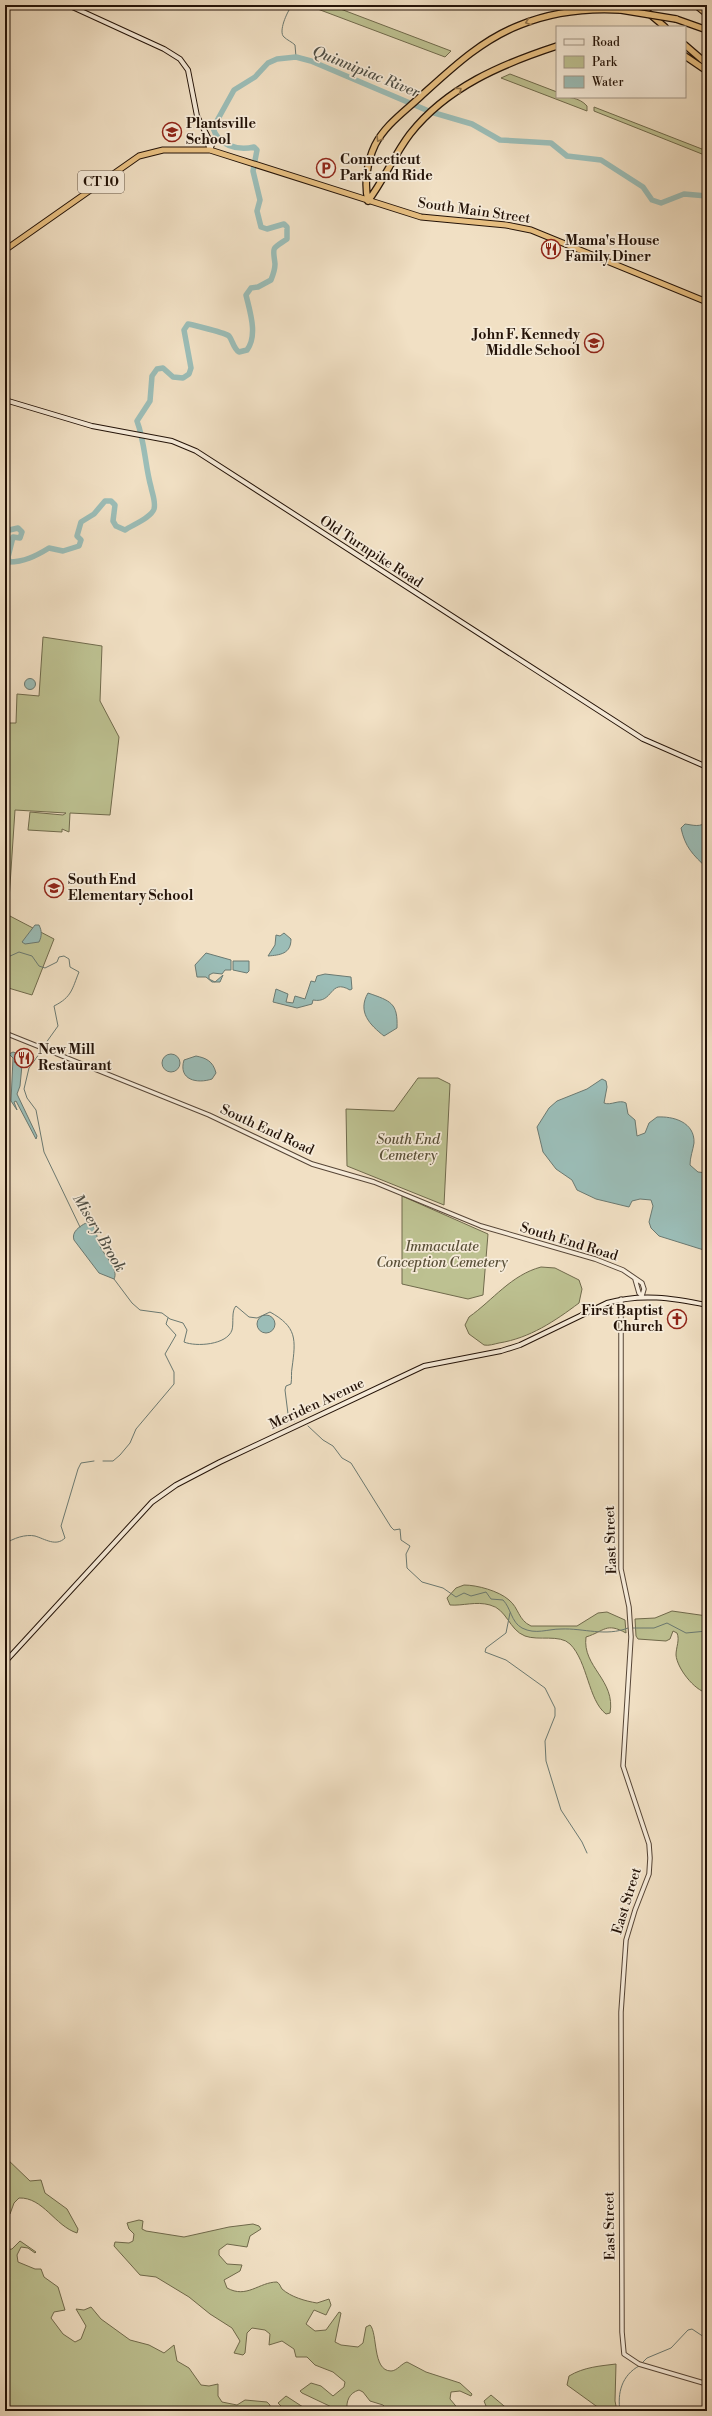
<svg xmlns="http://www.w3.org/2000/svg" width="712" height="2416" font-family="'Libre Bodoni',serif">
	<style>
		.green { fill: #bdc191; stroke: #706a4c }
		.water { fill: #9bbdb7; stroke: #6b7971 }
		.lines { fill: none; stroke-linecap: round; stroke-linejoin: round }
		.stream { stroke: #6b7971; stroke-width: 1 }
		.river { stroke: #9bbdb7; stroke-width: 5.5 }
		.tertiary-casing { stroke: #574637; stroke-width: 5.5 }
		.secondary-casing { stroke: #241308; stroke-width: 6 }
		.trunk-casing { stroke: #241308; stroke-width: 7 }
		.motorway-casing { stroke: #241308; stroke-width: 8 }
		.tertiary { stroke: #f6ebd9; stroke-width: 3.5 }
		.secondary { stroke: #f6ebd9; stroke-width: 4 }
		.trunk { stroke: #e8c082; stroke-width: 5 }
		.motorway { stroke: #e8c082; stroke-width: 5.5 }
		.motorway-bridge-casing { stroke: #241308; stroke-width: 8; stroke-linecap: butt }
		.motorway-bridge { stroke: #e8c082; stroke-width: 5.5 }
		.oneway { stroke: #90724b }
		.labels { text-anchor: middle; dominant-baseline: central; stroke-width: 3.5; stroke-linejoin: round; paint-order: stroke }
		.shield { fill: #f6ebd9; stroke: #635447; stroke-width: 1 }
		.shield-label { font-size: 13px; font-weight: bold; fill: #241308 }
		.poi-label { font-size: 14px; font-weight: bold; fill: #241308; stroke: #f6ebd9; text-anchor: start }
		.street-label { font-size: 14px; fill: #241308; stroke: #f6ebd9 }
		.park-label { font-size: 14px; font-style: italic; fill: #5a5038; stroke: #f6ebd9 }
		.water-label { font-size: 15px; font-style: italic; fill: #4e4e45; stroke: #f6ebd9 }
	</style>
	<rect width="100%" height="100%" fill="#f1e0c4"/>
	<filter id="stains"><feTurbulence type="fractalNoise" baseFrequency=".005" numOctaves="4"/><feColorMatrix values="0 0 0 0 .2 0 0 0 0 .09 0 0 0 0 .02 0 0 0 .5 -.17"/></filter>
	<radialGradient id="worn" r=".72"><stop offset=".6" stop-color="#630" stop-opacity="0"/><stop offset="1" stop-color="#630" stop-opacity=".3"/></radialGradient>
	<path class="green" d="M307 5H330L451 51 445 57Z
		M510 74 557 92V97C568 97 579 97 587 106V111L501 78Z
		M594 107 707 151V156L594 111Z
		M43 637 102 646 100 701 119 737 110 815 70 813 69 832 62 829V832L28 830 30 812 63 815 66 813 15 810 8 915 54 939 32 995 5 987V723H16L17 694 39 696Z
		M418 1078H438L450 1084 444 1205 347 1166 346 1109 394 1111Z
		M402 1196 488 1234 483 1295 468 1299 402 1284Z
		M541 1267 555 1268 579 1280 582 1289 579 1303C555 1321 530 1338 499 1343 494 1344 489 1346 484 1345L469 1334 465 1325 469 1317C493 1300 511 1275 541 1267Z
		M464 1585C477 1585 499 1591 509 1600 519 1608 518 1620 531 1626H577L598 1613 607 1612 625 1620 626 1633C606 1622 605 1631 586 1637 582 1667 616 1680 610 1713L606 1714C588 1700 588 1662 570 1644 560 1634 538 1641 525 1636 509 1630 507 1609 490 1605 476 1601 463 1606 450 1605L447 1598 456 1588Z
		M672 1611 707 1616V1693C694 1690 677 1668 676 1655 676 1647 680 1640 677 1633L673 1631 670 1639 666 1641 638 1639 636 1636 635 1619 655 1618Z
		M5 2157 30 2181 41 2180 45 2193 67 2209 78 2229 77 2233C55 2226 43 2197 19 2198L14 2203 10 2214 5 2212Z
		M139 2220 143 2221 142 2229 146 2231 184 2237 229 2227 253 2224 259 2226 261 2229 250 2236 247 2247 227 2244 219 2250V2255L227 2264 242 2265 240 2271 224 2280 227 2288C247 2299 259 2282 277 2282 280 2284 280 2286 282 2289 291 2297 305 2301 317 2303L329 2299 331 2305 326 2315 314 2310 306 2324 315 2331 326 2330 339 2312 341 2313 335 2342 341 2345 358 2347 363 2343 366 2327 370 2325C378 2333 372 2371 391 2371 397 2371 402 2363 407 2362L426 2372 460 2383 472 2394 471 2396 460 2391 451 2392 450 2399 460 2411H389L383 2405 370 2401 363 2392 359 2390C349 2393 346 2401 347 2411H340L302 2393 300 2391 311 2383 321 2386 333 2396 344 2387 345 2382 333 2372 315 2365 307 2357H296L294 2349 282 2341 269 2345 270 2334 265 2330 252 2328 247 2333 245 2353 243 2355 234 2353 240 2341 232 2328 210 2314 189 2297 156 2277 140 2275 114 2246 115 2242 129 2243 133 2241 134 2234 129 2229 127 2223Z
		M20 2241 36 2252 35 2253 28 2248 21 2247 17 2255 18 2262 35 2269H41L44 2277 58 2287 65 2310 54 2312 51 2318 63 2334 75 2342 81 2339 86 2326 76 2309 84 2310 91 2307 101 2319 130 2340 149 2345 164 2353 174 2345 177 2361 189 2368 201 2385 209 2386 218 2384V2396L222 2402 237 2405 245 2400 267 2402 270 2405V2411H5V2250L12 2249Z
		M616 2364 615 2401 617 2411H603L567 2385 569 2376C584 2367 600 2366 616 2364Z
		M491 2395 510 2411H488L484 2401Z
		M286 2396 306 2409 315 2411H286L278 2403Z"/>
	<path class="water" d="M24.5 684a5.5 5.5 0 1 1 11 0a5.5 5.5 0 1 1-11 0Z
		M707 821V868C693 855 685 847 681 828L685 824C693 825 701 828 707 821Z
		M35 925H39C42 931 42 936 39 942L25 944 22 942Z
		M284 933 291 939C291 954 280 955 268 956L275 945 276 935 280 936Z
		M206 953 231 960V970H225L222 974 213 973 209 975V979L215 982 223 975 220 982H212L206 977H197L195 965Z
		M233 961H249V971L247 973 233 970Z
		M325 974 351 977 352 989 350 990C329 978 334 1004 313 1000L312 1004 297 1008 273 1002 276 989 288 994 286 1002 293 1003 295 996 305 999 311 981 315 982 317 976Z
		M368 993C391 1001 398 1003 397 1028L384 1036C370 1025 357 1012 368 993Z
		M13 1052 16 1053 18 1058 14 1062 22 1065 20 1086 17 1094 37 1136 36 1139 16 1101 14 1102 17 1110 11 1101 13 1058 9 1054Z
		M162 1063a9 9 0 1 1 18 0a9 9 0 1 1-18 0Z
		M196 1056C206 1058 213 1061 216 1073L212 1079C197 1084 178 1080 184 1060Z
		M602 1079 606 1081 607 1087 604 1103C611 1106 619 1099 626 1103L628 1114 635 1120 637 1136 645 1133 649 1123 657 1117C673 1116 695 1122 694 1143 693 1150 690 1157 690 1165L698 1172 707 1173V1251L659 1236 651 1228 649 1222 653 1206 651 1200 640 1199 632 1201 629 1207 596 1199 577 1190 572 1180 556 1169 543 1152 537 1127 549 1108 557 1101 587 1089Z
		M86 1223 92 1224C98 1231 96 1240 101 1248 105 1256 119 1270 114 1279L99 1273 74 1240C71 1232 80 1226 86 1223Z
		M257 1324a9 9 0 1 1 18 0a9 9 0 1 1-18 0Z"/>
	<g class="lines">
		<path class="stream" d="M291 7C287 12 278 32 284 37 287 40 292 42 295 45L296 57
			M8 957 19 952 32 956 39 966 45 968 57 962 59 957 64 956 69 959 70 967 79 972C72 989 72 997 54 1006L58 1026 43 1047
			M42 1050 29 1068 24 1089 27 1098 36 1110 44 1152 80 1227
			M114 1279 132 1303 140 1310 162 1313 170 1319 183 1323 187 1330 184 1342C196 1347 227 1345 232 1330 234 1323 231 1311 236 1306L249 1317 257 1318 270 1312C297 1327 296 1339 292 1368 291 1373 292 1378 291 1384L286 1386 285 1390 288 1414 294 1421
			M308 1426 323 1440 333 1446 342 1458 351 1463 391 1527 394 1530 400 1529 401 1540 410 1546 406 1554 407 1568 422 1582 443 1588 456 1597 464 1593 471 1596 486 1592 491 1599 503 1600C511 1608 511 1622 522 1628 536 1635 547 1629 561 1629 584 1628 605 1637 628 1628
			M103 1461H113L120 1455 130 1443 136 1429 174 1384V1372L165 1354 176 1335 166 1324 168 1318
			M5 1544C13 1538 26 1534 35 1536 45 1539 56 1547 65 1538L61 1526 78 1469 81 1463 94 1461
			M510 1613 506 1633 486 1648 485 1652 506 1660 545 1688 555 1708V1716L545 1741 546 1761 561 1810 582 1842 587 1853
			M633 1628H654L667 1623 686 1633 707 1631
			M643 2362 647 2358 671 2348 688 2330 692 2329 707 2339
			M620 2411C617 2393 622 2375 639 2366"/>
		<path class="river" d="M5 531 18 528 22 532 20 538 13 537 8 557 9 562C24 562 36 556 49 548L63 551 79 546 81 540 77 536 81 522 94 514 105 501H111L115 505 113 521 116 526 125 530C132 525 151 518 154 509 156 502 152 493 151 487 145 466 145 442 137 421L150 401 152 376 157 369 163 368 173 377 183 378 189 374 191 368 184 330 188 324C193 325 226 333 229 336 233 341 233 348 239 352L247 350C258 335 250 312 246 295L251 288 258 287 271 280C273 275 275 269 275 264 273 246 271 250 287 239V227L284 224 267 229 261 227 257 211 260 200 253 171 257 150 254 147C237 151 218 145 213 128L234 90 255 77 268 63 277 59 296 57 311 61 431 112 472 124 500 140 551 143 567 156 601 160 643 187 652 200 661 203 684 194 707 196"/>
		<defs>
			<path id="tertiary" d="M5 1033 209 1115 312 1164 374 1182 481 1226 595 1259 623 1270 642 1283 644 1289 642 1296
				M635 1279 639 1293 642 1296
				M621 1299V1569L629 1607 631 1637 623 1766 649 1844 650 1858 649 1874 635 1910 626 1940 621 2012 622 2332 624 2354 639 2364 707 2384"/>
			<path id="secondary" d="M68 5 164 49 180 59 188 70 197 116 212 145 210 150
				M204 133 210 150
				M5 400 92 426 172 441 196 451 643 739 707 767
				M5 1662 152 1502 176 1485 220 1462 424 1366 501 1351 520 1345 607 1303C641 1293 672 1298 707 1305"/>
			<path id="trunk" d="M5 250 139 156 163 150H210L421 217 506 225 531 230 707 302"/>
			<path id="motorway" d="M639 5 665 27
				M696 5 707 14
				M704 5 707 7
				M676 19 707 30
				M685 45 707 64
				M685 56 707 71
				M368 201C364 183 367 162 375 145 385 125 404 112 420 97 451 69 481 40 520 25 552 12 587 8 621 10
				M368 201C384 180 394 155 410 134 447 87 502 64 557 46"/>
		</defs>
		<use href="#tertiary" class="tertiary-casing"/>
		<use href="#secondary" class="secondary-casing"/>
		<use href="#trunk" class="trunk-casing"/>
		<use href="#motorway" class="motorway-casing"/>
		<use href="#tertiary" class="tertiary"/>
		<use href="#secondary" class="secondary"/>
		<use href="#trunk" class="trunk"/>
		<use href="#motorway" class="motorway"/>
		<defs>
			<path id="motorway-bridge" d="M621 10 676 19"/>
		</defs>
		<use href="#motorway-bridge" class="motorway-bridge-casing"/>
		<use href="#motorway-bridge" class="motorway-bridge"/>
	</g>
	<defs><path id="oneway-chevron" d="M-2-3.5L2.5 0L-2 3.5" fill="none" stroke-width="1.6" stroke-linecap="round" stroke-linejoin="round"/></defs>
	<g class="oneway">
		<use href="#oneway-chevron" transform="translate(528 22) rotate(161)"/>
		<use href="#oneway-chevron" transform="translate(459 90) rotate(-37)"/>
		<use href="#oneway-chevron" transform="translate(379 139) rotate(121)"/>
	</g>
	<defs>
		<symbol id="school-ring" viewBox="-11 -11 22 22"><circle r="9.5" fill="#f6ebd9" stroke="#8f2418" stroke-width="1.5"/><path d="M0-5L7-2L0 1L-7-2ZM-4 1L0 2.5L4 1V4Q0 6-4 4Z" fill="#8f2418"/></symbol>
		<symbol id="parking-ring" viewBox="-11 -11 22 22"><circle r="9.5" fill="#f6ebd9" stroke="#8f2418" stroke-width="1.5"/><path d="M-3.5-5.5H1a3.5 3.5 0 0 1 0 7H-1V5.5H-3.5ZM-1-3.4V-.6H.8a1.4 1.4 0 0 0 0-2.8Z" fill="#8f2418"/></symbol>
		<symbol id="restaurant-ring" viewBox="-11 -11 22 22"><circle r="9.5" fill="#f6ebd9" stroke="#8f2418" stroke-width="1.5"/><path d="M-5-6h1v4h1v-4h1v4h1v-4h1v5L-1.5 .5V6h-2V.5L-5-1ZM5-6V6H3V1.5H1.5Q1.5-4 5-6Z" fill="#8f2418"/></symbol>
		<symbol id="church-ring" viewBox="-11 -11 22 22"><circle r="9.5" fill="#f6ebd9" stroke="#8f2418" stroke-width="1.5"/><path d="M-1.2-6h2.4v3.5h3.3v2.4h-3.3V6h-2.4V-.1h-3.3v-2.4h3.3Z" fill="#8f2418"/></symbol>
	</defs>
	<g fill-rule="evenodd">
		<use href="#school-ring" x="161" y="121" width="22" height="22"/>
		<use href="#parking-ring" x="315" y="157" width="22" height="22"/>
		<use href="#restaurant-ring" x="540" y="238" width="22" height="22"/>
		<use href="#school-ring" x="583" y="332" width="22" height="22"/>
		<use href="#school-ring" x="43" y="877" width="22" height="22"/>
		<use href="#restaurant-ring" x="13" y="1047" width="22" height="22"/>
		<use href="#church-ring" x="666" y="1308" width="22" height="22"/>
	</g>
	<g class="labels">
		<rect class="shield" x="78" y="171" width="46" height="22" rx="3"/>
		<g class="shield-label">
			<text x="101" y="182">CT 10</text>
		</g>
		<g class="poi-label">
			<text x="186" y="124">Plantsville<tspan x="186" dy="16">School</tspan></text>
			<text x="340" y="160">Connecticut<tspan x="340" dy="16">Park and Ride</tspan></text>
			<text x="565" y="241">Mama's House<tspan x="565" dy="16">Family Diner</tspan></text>
			<text x="580" y="335" text-anchor="end">John F. Kennedy<tspan x="580" dy="16">Middle School</tspan></text>
			<text x="68" y="880">South End<tspan x="68" dy="16">Elementary School</tspan></text>
			<text x="38" y="1050">New Mill<tspan x="38" dy="16">Restaurant</tspan></text>
			<text x="663" y="1311" text-anchor="end">First Baptist<tspan x="663" dy="16">Church</tspan></text>
		</g>
		<g class="street-label">
			<text transform="translate(474 211) rotate(8)">South Main Street</text>
			<text transform="translate(371 552) rotate(33)">Old Turnpike Road</text>
			<text transform="translate(267 1130) rotate(25)">South End Road</text>
			<text transform="translate(569 1242) rotate(17)">South End Road</text>
			<text transform="translate(317 1404) rotate(-25)">Meriden Avenue</text>
			<text transform="translate(611 1540) rotate(-92)">East Street</text>
			<text transform="translate(627 1901) rotate(-73)">East Street</text>
			<text transform="translate(610 2226) rotate(-91)">East Street</text>
		</g>
		<g class="park-label">
			<text x="408" y="1140">South End<tspan x="408" dy="16">Cemetery</tspan></text>
			<text x="442" y="1247">Immaculate<tspan x="442" dy="16">Conception Cemetery</tspan></text>
		</g>
		<g class="water-label">
			<text transform="translate(366 72) rotate(22)">Quinnipiac River</text>
			<text transform="translate(99 1233) rotate(59)">Misery Brook</text>
		</g>
	</g>
	<rect width="712" height="2416" fill="none" stroke="#f1e0c4" stroke-width="20"/>
	<rect x="6" y="6" width="700" height="2404" fill="none" stroke="#241308" stroke-width="2"/>
	<rect x="10" y="10" width="692" height="2396" fill="none" stroke="#241308"/>
	<rect x="556" y="26" width="130" height="72" fill="#f6ebd9" stroke="#a29585"/>
	<rect x="564" y="39" width="20" height="6" fill="#f6ebd9" stroke="#a29585"/>
	<text x="592" y="46" font-size="12" fill="#241308">Road</text>
	<rect x="564" y="56" width="20" height="12" fill="#bdc191" stroke="#a29585"/>
	<text x="592" y="66" font-size="12" fill="#241308">Park</text>
	<rect x="564" y="76" width="20" height="12" fill="#9bbdb7" stroke="#a29585"/>
	<text x="592" y="86" font-size="12" fill="#241308">Water</text>
	<rect width="100%" height="100%" filter="url(#stains)"/>
	<rect width="100%" height="100%" fill="url(#worn)"/>
</svg>
